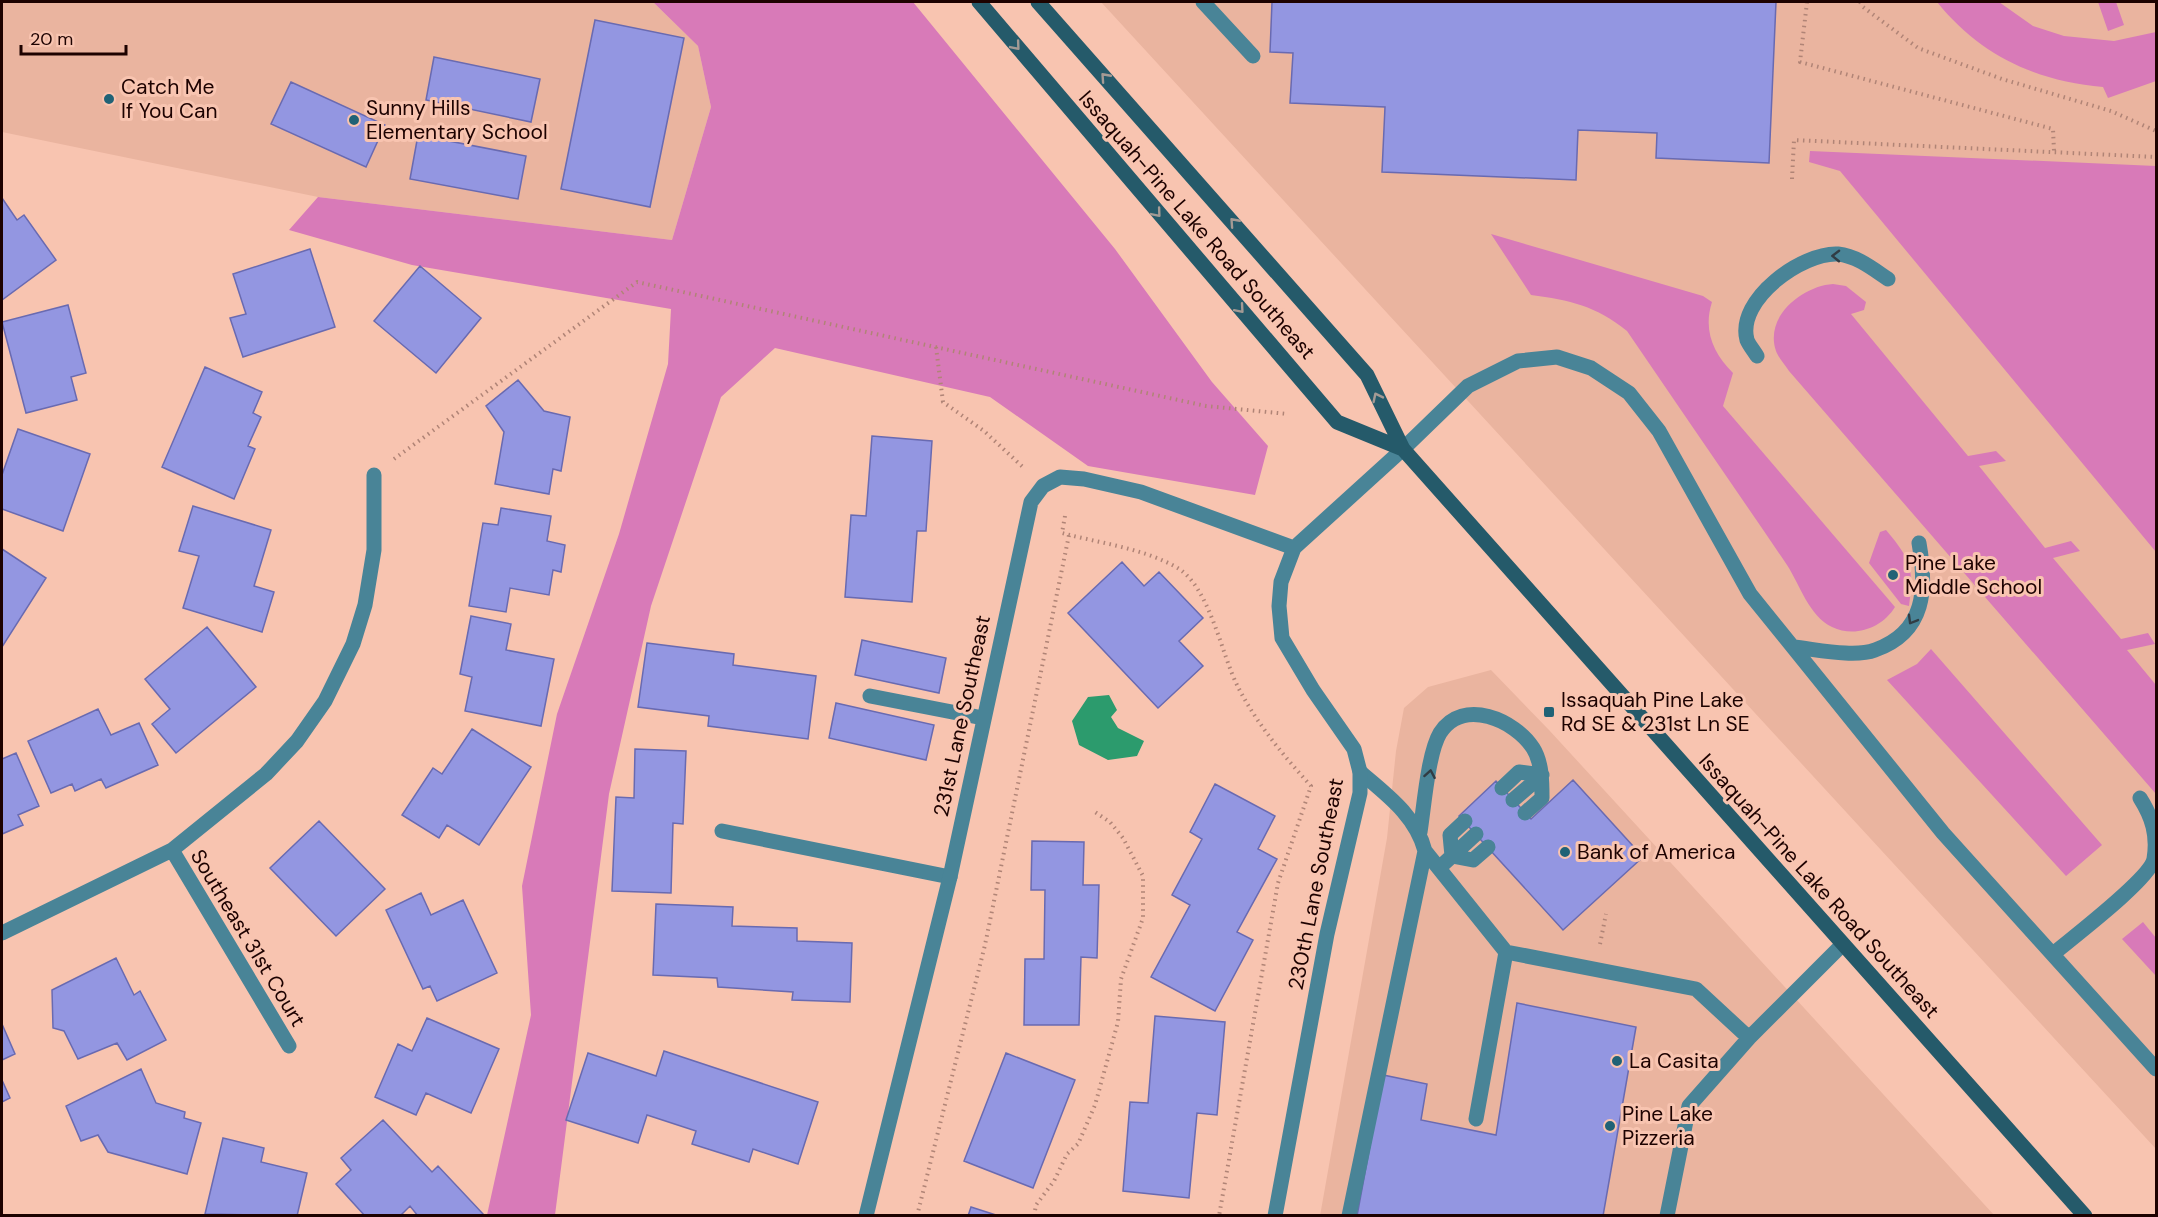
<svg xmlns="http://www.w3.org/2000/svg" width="2158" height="1217" font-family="'DM Sans',sans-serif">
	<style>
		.built { fill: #eab49f }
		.green { fill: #d87ab8 }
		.water { fill: #2c9b6d }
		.building { fill: #9396e1; stroke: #696ab1; stroke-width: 1.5 }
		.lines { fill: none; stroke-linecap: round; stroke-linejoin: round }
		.path { stroke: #b08476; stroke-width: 4; stroke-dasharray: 1.5 4.5; stroke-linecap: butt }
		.lane { stroke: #498497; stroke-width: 15 }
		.street { stroke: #498497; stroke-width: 15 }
		.secondary { stroke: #255a6a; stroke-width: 15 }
		.oneway { stroke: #a49a94 }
		.oneway2 { stroke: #313c44 }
		.poi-dot { fill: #206276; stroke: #f8c4b0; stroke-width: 2 }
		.labels { text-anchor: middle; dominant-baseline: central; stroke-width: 6; stroke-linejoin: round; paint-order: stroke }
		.poi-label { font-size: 21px; fill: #1d0200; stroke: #f8c4b0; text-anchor: start }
		.street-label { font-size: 21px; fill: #1d0200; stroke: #f8c4b0 }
	</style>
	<rect width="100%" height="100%" fill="#f8c4b0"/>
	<path class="built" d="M2 2H653L698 46 711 107 672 240 318 197 2 132Z
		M1101 2H2156V1149Z
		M1491 670 1549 730 1994 1215 1320 1216 1387 838 1396 751 1404 708 1428 687Z"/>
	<path class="green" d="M653 2H913L1115 249 1212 382 1268 446 1255 495 1088 466 990 397 775 348 721 397 651 606 609 794 555 1215H487L531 1015 522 886 557 714 619 534 668 364 671 309 412 265 289 230 318 197 672 240 711 107 698 46Z
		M1937 2H1999L2033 26 2064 36 2114 41 2156 32V81L2108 98 2103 87C2035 81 1980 55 1937 2Z
		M2098 2H2116L2124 25 2108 31Z
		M1810 151 2156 166V552L1840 171 1809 162Z
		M1491 234 1703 296 1712 302C1703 330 1713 353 1733 373L1723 406 1895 607C1882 628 1855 638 1832 627 1809 616 1800 585 1787 565 1734 487 1680 409 1627 331 1596 306 1570 300 1531 295Z
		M1833 284 1846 286 1866 302 1864 310 1851 314 1968 456 1996 451 2006 461 1979 466 2045 548 2071 541 2080 551 2053 558 2121 639 2148 633 2155 644 2127 650 2156 685V794L1789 371C1785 365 1778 357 1776 351 1764 316 1803 286 1833 284Z
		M1886 530C1911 560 1914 567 1909 606L1901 604 1869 563 1880 532Z
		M1931 649 2102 845 2066 876 1887 680 1917 664Z
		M2143 922 2156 938V976L2122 939Z"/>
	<path class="water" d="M1109 695 1117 710 1111 717 1118 728 1144 741 1137 756 1108 760 1079 745 1072 721 1088 697Z"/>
	<path class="building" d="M1272 2H1776L1769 163 1656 158 1657 133 1578 130 1576 180 1382 172 1385 107 1290 103 1293 53 1270 52Z
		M595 20 684 38 650 207 561 189Z
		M434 57 540 79 531 122 426 100Z
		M291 82 385 125 366 167 271 124Z
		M418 135 526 156 518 199 410 179Z
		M2 198 17 220 24 215 56 260 2 300Z
		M310 249 335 327 243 357 230 318 246 314 233 274Z
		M420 266 481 318 436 373 374 321Z
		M68 305 86 373 71 377 77 400 26 413 2 322Z
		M205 367 262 392 253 413 261 417 248 446 255 449 234 499 162 467Z
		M518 380 544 411 570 417 561 471 553 469 549 494 495 484 504 432 486 406Z
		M18 429 90 454 63 531 2 509V475Z
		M872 436 932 441 926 531H917L912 602 845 597 851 515 866 516Z
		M193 506 271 530 254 586 274 592 262 632 183 608 199 556 179 551Z
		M501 508 551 516 547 541 565 545 561 572 553 570 549 595 510 588 506 612 469 606 483 523 498 525Z
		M2 549 46 578 2 647Z
		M1122 562 1144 586 1159 572 1203 618 1179 641 1203 666 1158 708 1068 613Z
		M471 616 511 624 506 650 554 659 541 726 465 711 472 677 460 674Z
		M207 627 256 687 176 753 152 724 170 709 145 679Z
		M862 640 946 658 939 693 855 675Z
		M647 643 734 654 733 665 816 676 808 739 708 726 709 716 638 707Z
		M836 703 934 725 926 760 829 738Z
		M98 709 111 735 139 723 158 765 106 788 101 779 75 791 72 784 51 793 28 741Z
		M472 729 531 767 479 845 447 825 439 838 402 815 433 768 442 774Z
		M635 749 686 751 683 824 673 823 671 893 612 891 616 797 634 798Z
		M16 753 39 806 18 815 23 825 2 834V759Z
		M1573 780 1643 857 1563 930 1459 816 1496 781 1531 819Z
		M1215 784 1275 816 1258 849 1277 859 1237 932 1253 940 1215 1011 1151 977 1190 905 1172 895 1202 839 1190 832Z
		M319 821 385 889 336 936 270 868Z
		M1032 841 1084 842 1083 885H1099L1097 958 1081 957 1079 1025H1024L1025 959H1044L1045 890H1031Z
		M421 893 431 915 463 900 497 973 437 1001 430 986 423 989 386 910Z
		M656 904 733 907 732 926 797 928V941L852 943 850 1002 792 1000 793 992 718 987 717 978 653 975Z
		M116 958 134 995 140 991 166 1040 127 1060 117 1043 78 1059 64 1031 53 1028 52 990Z
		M1517 1003 1636 1027 1603 1216H1357L1383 1075 1427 1084 1421 1120 1496 1135Z
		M1155 1016 1225 1022 1217 1115 1197 1113 1189 1198 1123 1191 1130 1102 1148 1103Z
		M427 1018 499 1049 471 1113 426 1093 416 1115 375 1097 398 1044 412 1051Z
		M2 1024 15 1054 2 1060Z
		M664 1051 818 1102 798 1164 753 1149 749 1162 692 1144 696 1131 647 1115 638 1143 566 1120 588 1053 656 1076Z
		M1006 1053 1075 1080 1033 1188 964 1161Z
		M141 1069 156 1103 185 1112 184 1118 201 1123 187 1174 108 1152 98 1135 81 1141 66 1106Z
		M2 1080 10 1098 2 1102Z
		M383 1120 432 1172 438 1166 484 1215 418 1216 410 1206 400 1216H365L336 1184 351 1170 341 1158Z
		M223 1138 264 1148 261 1162 307 1173 297 1216 205 1214Z
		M971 1207 999 1216H968Z"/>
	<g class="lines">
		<path class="path" d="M1807 2 1800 62 2053 129 2054 151
			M1860 2 1863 7 1918 48 2002 79 2111 111 2156 131
			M1792 179 1794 140 2156 157
			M936 347 943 402 984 431 1025 469
			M394 459 637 282 1206 406 1288 414
			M1065 516 1062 533C1099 543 1142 548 1176 567 1210 586 1221 654 1238 687 1257 724 1283 755 1311 786L1278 883 1219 1216
			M1600 944 1606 914
			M917 1216 985 945 1069 535
			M1034 1216 1036 1205 1054 1181 1067 1154 1078 1144 1095 1105 1118 1022 1121 979 1143 918V876L1123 838 1110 822 1092 810"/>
		<path class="lane" d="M1203 2 1253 56
			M1757 356C1754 351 1749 345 1747 340 1736 299 1803 252 1838 254 1857 256 1873 269 1888 279
			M1403 449 1468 386 1518 361 1557 357 1591 368 1629 393 1659 431 1750 594 1943 833 2156 1069
			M1793 647C1815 649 1854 658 1875 650 1926 632 1927 588 1919 543
			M870 696 983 718
			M1360 772C1387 795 1416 816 1425 851L1506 952 1696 989 1749 1038
			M1502 788 1519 772 1542 775
			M1513 800 1542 775
			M722 831 950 877
			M1420 832C1424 807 1428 753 1440 733 1463 697 1515 720 1533 748 1542 762 1542 782 1542 798L1525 813
			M1452 856 1473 860 1488 847
			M1452 856 1450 835 1465 821
			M1439 868 1476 834
			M2053 954C2072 938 2150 879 2154 859 2158 835 2152 817 2140 798
			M1476 1119 1506 952
			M1349 1216 1425 851
			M1667 1216 1689 1106 1749 1038 1842 945"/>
		<path class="street" d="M172 850 289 1046
			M2 933 172 850 266 774 297 741 325 701 353 644 365 605 374 550V475
			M866 1216 950 877 1031 502 1043 486 1060 477 1084 479 1141 492 1294 548
			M1275 1216 1327 934 1360 793V772L1354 749 1313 690 1282 638 1279 606 1281 582 1294 548 1403 449"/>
		<path class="secondary" d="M979 2 1337 422 1403 449
			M1038 2 1367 375 1403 449 2085 1216"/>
	</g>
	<defs><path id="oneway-chevron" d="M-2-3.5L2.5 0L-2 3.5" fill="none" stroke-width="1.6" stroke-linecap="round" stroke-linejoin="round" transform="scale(1.5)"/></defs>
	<g class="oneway">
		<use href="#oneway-chevron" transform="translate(1016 46) rotate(50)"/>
		<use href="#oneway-chevron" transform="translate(1105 77) rotate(-132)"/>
		<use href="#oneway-chevron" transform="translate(1157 213) rotate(50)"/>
		<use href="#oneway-chevron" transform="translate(1234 222) rotate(-132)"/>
		<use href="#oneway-chevron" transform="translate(1240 309) rotate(49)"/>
		<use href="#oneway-chevron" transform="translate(1377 397) rotate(-116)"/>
	</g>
	<g class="oneway2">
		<use href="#oneway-chevron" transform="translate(1836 256) rotate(-179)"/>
		<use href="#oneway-chevron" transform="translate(1912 620) rotate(120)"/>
		<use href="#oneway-chevron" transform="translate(1430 774) rotate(-80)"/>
	</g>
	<g class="poi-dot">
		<circle cx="109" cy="99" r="6"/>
		<circle cx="354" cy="120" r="6"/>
		<circle cx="1893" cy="575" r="6"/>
		<rect x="1543" y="706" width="12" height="12" rx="3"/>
		<circle cx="1565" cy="852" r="6"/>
		<circle cx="1617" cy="1061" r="6"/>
		<circle cx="1610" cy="1126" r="6"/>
	</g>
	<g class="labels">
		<g class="poi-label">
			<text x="121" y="87">Catch Me<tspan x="121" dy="24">If You Can</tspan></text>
			<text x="366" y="108">Sunny Hills<tspan x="366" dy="24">Elementary School</tspan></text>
			<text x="1905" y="563">Pine Lake<tspan x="1905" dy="24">Middle School</tspan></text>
			<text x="1561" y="700">Issaquah Pine Lake<tspan x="1561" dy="24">Rd SE &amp; 231st Ln SE</tspan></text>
			<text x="1577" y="852">Bank of America</text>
			<text x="1629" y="1061">La Casita</text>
			<text x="1622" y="1114">Pine Lake<tspan x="1622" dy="24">Pizzeria</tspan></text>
		</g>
		<g class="street-label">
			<text transform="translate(1197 225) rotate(49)">Issaquah-Pine Lake Road Southeast</text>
			<text transform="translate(962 716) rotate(-78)">231st Lane Southeast</text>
			<text transform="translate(1316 884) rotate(-79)">230th Lane Southeast</text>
			<text transform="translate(1819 886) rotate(48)">Issaquah-Pine Lake Road Southeast</text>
			<text transform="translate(248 938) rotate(59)">Southeast 31st Court</text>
		</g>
	</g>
	<rect width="2158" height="1217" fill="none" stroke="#1d0200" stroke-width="6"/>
	<path d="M21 45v9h105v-9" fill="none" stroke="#1d0200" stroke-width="3"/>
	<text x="30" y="45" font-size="18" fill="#1d0200" stroke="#f8c4b0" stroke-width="4.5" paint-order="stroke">20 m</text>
</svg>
